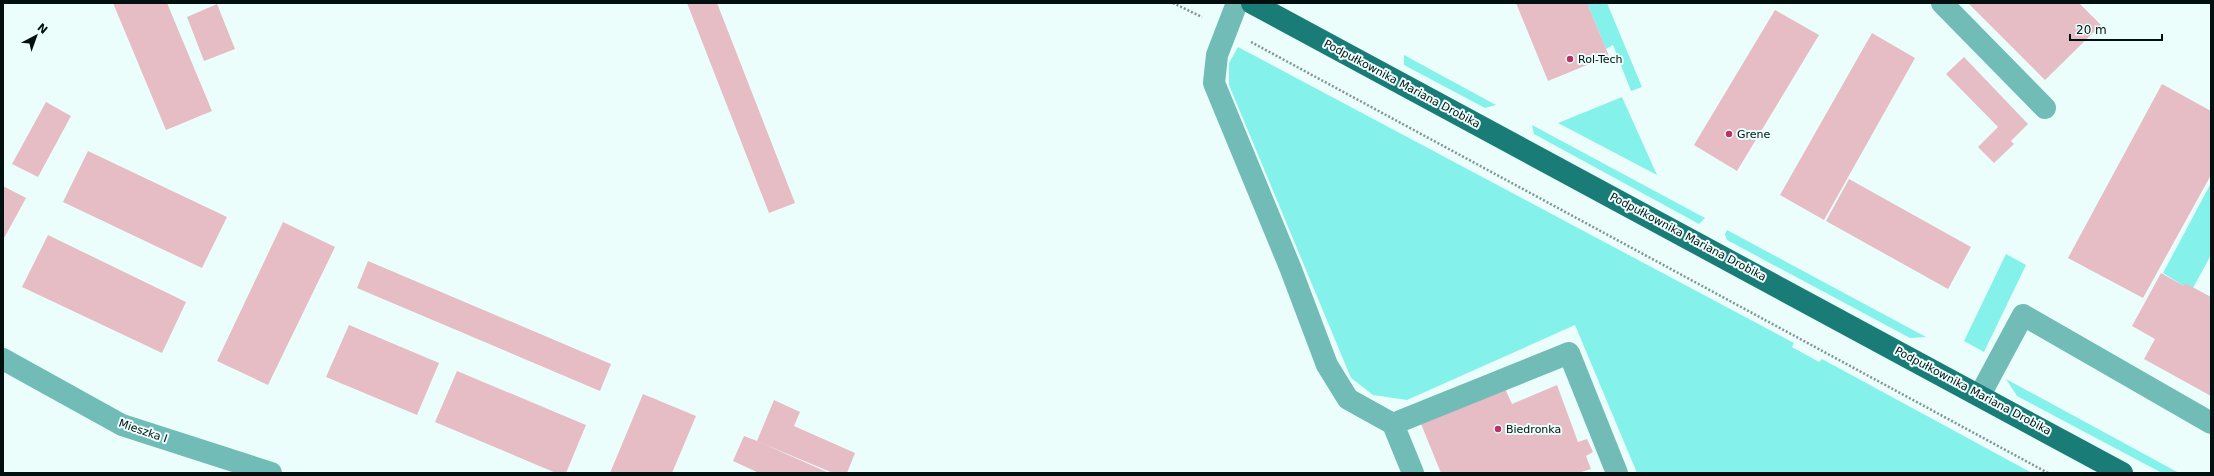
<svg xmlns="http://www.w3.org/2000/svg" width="2214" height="476" font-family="'DejaVu Sans',sans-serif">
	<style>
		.green { fill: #84f2ea }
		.building { fill: #e6bcc5 }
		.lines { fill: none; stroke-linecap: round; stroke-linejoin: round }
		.path { stroke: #839493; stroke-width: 2.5; stroke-dasharray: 2 2; stroke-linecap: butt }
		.minor { stroke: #71bcb6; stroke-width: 22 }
		.major { stroke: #1a7c77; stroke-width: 22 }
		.poi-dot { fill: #bd3166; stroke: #ebfefc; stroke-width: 1.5 }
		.labels { text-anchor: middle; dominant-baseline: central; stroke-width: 4; stroke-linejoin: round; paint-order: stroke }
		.poi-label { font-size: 11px; fill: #01100f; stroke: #ebfefc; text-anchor: start }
		.street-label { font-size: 11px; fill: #01100f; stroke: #ebfefc }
	</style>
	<rect width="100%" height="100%" fill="#ebfefc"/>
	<path class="green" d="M1587 3H1607L1642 87 1631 91 1613 45 1606 49Z
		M1238 47 1794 343 1792 347 1819 362 1822 359 2032 473H1637L1575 325 1407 400 1373 395 1351 378 1229 85V63Z
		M1404 55 1496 105 1485 108 1404 65Z
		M1622 97 1657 175 1558 123Z
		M1532 125 1705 218 1699 224 1534 134Z
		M2211 183V255L2193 288 2184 286 2163 273Z
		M1727 230 1926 337 1910 338 1727 240 1725 234Z
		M2006 254 2026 265 1984 352 1964 341Z
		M2006 379 2168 467 2179 473H2162L2017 396Z"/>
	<path class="building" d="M113 3H167L212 111 166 130Z
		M687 3H717L795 203 769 213Z
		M1516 3H1587L1609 56 1548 81Z
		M1968 3H2079L2101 25 2045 80Z
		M217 4 235 49 204 61 187 17Z
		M1775 10 1819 35 1737 171 1694 145Z
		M1872 33 1915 58 1824 220 1780 195Z
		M1964 57 2028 124 2011 141 2014 144 1994 163 1978 147 1998 127 1946 74Z
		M2162 84 2211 111V175L2143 298 2068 258Z
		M46 102 71 116 38 177 12 164Z
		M88 151 227 217 202 268 63 202Z
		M1849 179 1971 247 1948 289 1826 221Z
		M3 186 26 198 3 240Z
		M283 222 335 247 268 385 217 361Z
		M48 235 186 302 162 353 22 287Z
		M368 261 611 364 600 391 357 288Z
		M2161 273 2184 286 2185 283 2211 297V396L2144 359 2155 339 2132 326Z
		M349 325 439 363 417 415 326 377Z
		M457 371 586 425 566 473H556L435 422Z
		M1503 384 1512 404 1557 385 1578 442 1587 439 1593 452 1586 456 1591 469 1578 473H1441L1419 419Z
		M643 394 696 416 672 473H610Z
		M774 400 800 412 794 426 855 453 847 473H833L759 442 829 473H759L733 461 744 436 757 441Z"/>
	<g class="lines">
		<path class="path" d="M1173 3 1202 17
			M1251 42 2048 473"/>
		<path class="minor" d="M1237 3 1217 55 1214 83 1290 267 1327 365 1348 399 1393 424 1413 473
			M1942 3 2045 108
			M3 359 122 425 271 473
			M1980 395 2023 315 2211 423
			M1393 424 1569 353 1617 473"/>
		<path class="major" d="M1252 3 2122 473"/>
	</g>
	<g class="poi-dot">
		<circle cx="1570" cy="59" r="4"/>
		<circle cx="1729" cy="134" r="4"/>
		<circle cx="1498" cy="429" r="4"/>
	</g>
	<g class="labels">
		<g class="poi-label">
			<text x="1578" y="59">Rol-Tech</text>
			<text x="1737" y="134">Grene</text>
			<text x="1506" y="429">Biedronka</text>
		</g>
		<g class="street-label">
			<text transform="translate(1402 84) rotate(28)">Podpułkownika Mariana Drobika</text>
			<text transform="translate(1688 237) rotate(28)">Podpułkownika Mariana Drobika</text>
			<text transform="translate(1973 391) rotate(28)">Podpułkownika Mariana Drobika</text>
			<text transform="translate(143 431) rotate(19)">Mieszka I</text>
		</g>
	</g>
	<rect width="2214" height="476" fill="none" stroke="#01100f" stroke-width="8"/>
	<g transform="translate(36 36) rotate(41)" stroke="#ebfefc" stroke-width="3" paint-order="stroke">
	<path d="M0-3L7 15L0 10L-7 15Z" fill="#01100f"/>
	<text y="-6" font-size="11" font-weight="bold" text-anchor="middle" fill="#01100f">N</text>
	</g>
	<path d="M2070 34v6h92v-6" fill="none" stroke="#01100f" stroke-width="2"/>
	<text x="2076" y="34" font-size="12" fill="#01100f" stroke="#ebfefc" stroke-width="3" paint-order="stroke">20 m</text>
</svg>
